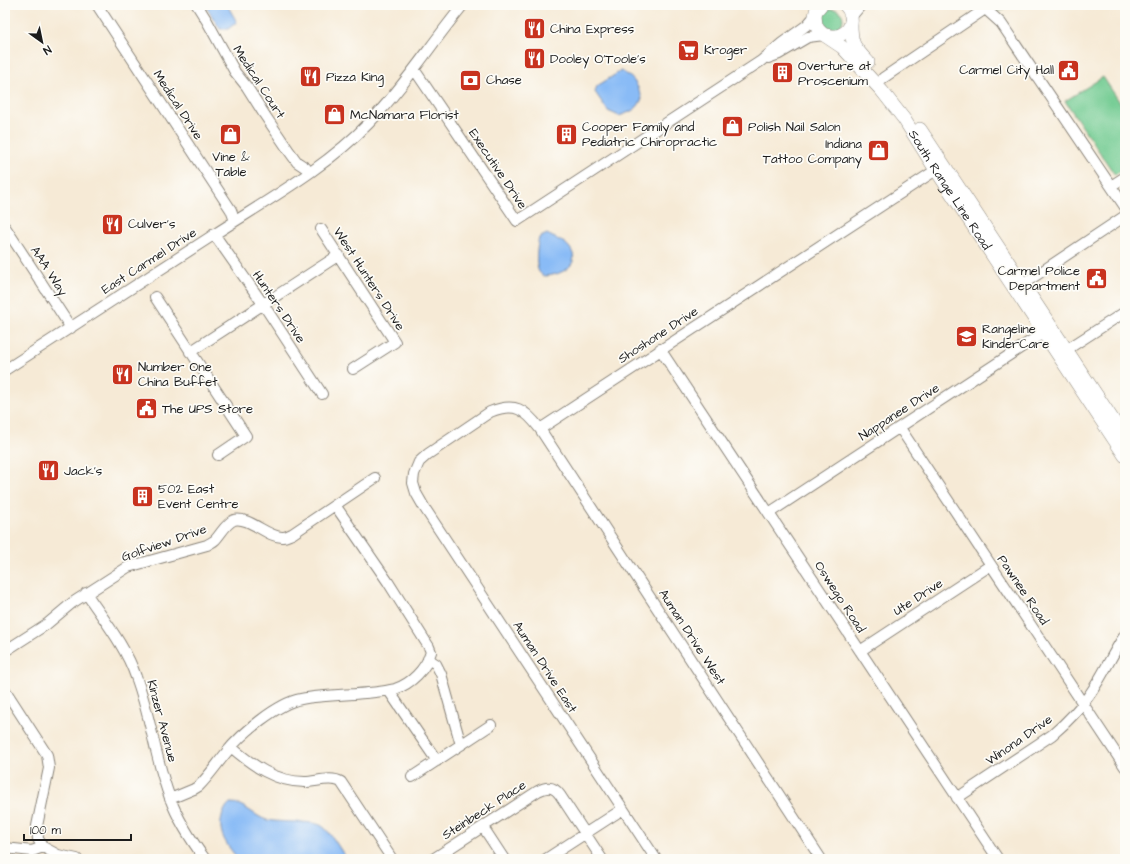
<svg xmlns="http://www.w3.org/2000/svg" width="1130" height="864" font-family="'Architects Daughter',sans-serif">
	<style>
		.green { fill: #70ca90; stroke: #467356 }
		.water { fill: #89bbf6; stroke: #526c89 }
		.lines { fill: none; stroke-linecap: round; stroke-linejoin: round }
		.minor-casing { stroke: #898379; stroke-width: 12 }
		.major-casing { stroke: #898379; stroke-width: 14 }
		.minor { stroke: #fff; stroke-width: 10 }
		.major { stroke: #fff; stroke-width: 13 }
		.labels { text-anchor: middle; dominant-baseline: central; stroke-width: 3.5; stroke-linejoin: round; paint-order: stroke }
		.poi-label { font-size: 13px; fill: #1c1c1c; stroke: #fdfcf7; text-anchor: start }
		.street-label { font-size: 13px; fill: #1c1c1c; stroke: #fdfcf7 }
	</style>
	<rect width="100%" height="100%" fill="#fdfcf7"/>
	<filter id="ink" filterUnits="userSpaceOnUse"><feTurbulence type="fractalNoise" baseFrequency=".025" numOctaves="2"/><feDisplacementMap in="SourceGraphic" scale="8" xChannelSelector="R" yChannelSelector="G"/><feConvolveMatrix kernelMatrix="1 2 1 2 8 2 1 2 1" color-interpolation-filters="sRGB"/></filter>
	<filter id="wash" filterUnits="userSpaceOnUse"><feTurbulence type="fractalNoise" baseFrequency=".012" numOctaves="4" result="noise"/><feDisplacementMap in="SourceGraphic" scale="16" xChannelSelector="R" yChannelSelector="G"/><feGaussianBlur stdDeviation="0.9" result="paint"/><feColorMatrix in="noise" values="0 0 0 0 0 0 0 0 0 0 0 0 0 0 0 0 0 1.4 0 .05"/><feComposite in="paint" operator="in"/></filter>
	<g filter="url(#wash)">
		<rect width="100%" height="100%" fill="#f6ead6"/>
		<path class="green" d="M991 5H1010L998 12Z
			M823 19a10 10 0 1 1 20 0a10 10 0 1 1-20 0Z
			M1103 77 1125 110V168L1115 175 1065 101Z"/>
		<path class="water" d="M205 5H227L237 22 228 29H220Z
			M621 71C634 77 638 86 642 98 638 110 630 112 619 116L608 111 595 92 597 86Z
			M547 234C554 238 564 241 569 247 584 265 559 276 544 276 542 275 540 273 539 272 535 265 537 245 539 238Z
			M230 803C243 802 255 817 267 820 280 823 313 820 322 826 331 832 340 850 347 859H238C228 846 217 834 222 816 224 811 226 806 230 803Z"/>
	</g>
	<g filter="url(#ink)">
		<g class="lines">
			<defs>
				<path id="minor" d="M97 5 231 210 235 221
					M197 5 207 21 235 72 247 87 264 114 289 151 297 162 306 168 308 173
					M981 5 1001 23 1125 207
					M851 17 861 5
					M768 58 779 54 808 37 824 35
					M414 69 517 221 761 61 782 43 807 25 815 16
					M883 78 985 9
					M1111 186 1125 177
					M5 227 71 328
					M321 229 395 342 353 369
					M214 234 263 304 322 394
					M1023 284 1125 216
					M155 297 246 436 218 455
					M660 349 998 859
					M1066 350 1125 312
					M190 352 339 255
					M5 370C75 325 145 279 215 234 266 201 327 167 369 123 404 87 431 44 463 5
					M900 428 1125 767
					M540 429 936 170
					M769 513 1043 333
					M86 593C104 620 126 647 136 677 151 717 155 759 170 798 178 820 191 840 205 859
					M5 651 47 624 72 603 128 567 207 545C210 543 213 542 215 540 221 534 226 523 234 520 249 516 268 538 283 537 286 537 289 535 292 534L375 478
					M860 651 991 565
					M428 659 436 664 441 674 461 745
					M5 690 47 755 49 768 37 826 38 839 43 847
					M389 691 437 761
					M231 747C252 765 275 782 305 782 316 782 331 776 341 782L392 859
					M412 777 491 725
					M957 798 1052 735C1066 723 1079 710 1090 694 1103 676 1112 654 1125 635
					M170 799 194 789 199 786C209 776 217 764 226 753 241 734 278 703 301 699 332 693 365 696 395 689 411 684 426 669 431 652L429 647 388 582 335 505
					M483 827 504 859
					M5 848 32 851 43 847 58 855 77 859
					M433 859 538 791C547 786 554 786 560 795L602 859
					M546 859 623 809
					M656 859 424 507 416 493 413 483 414 474 419 462 428 454 490 412C515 402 525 409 540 429L821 859"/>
				<g id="major">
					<path id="s1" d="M821 5 816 11 815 16 816 25 818 29 824 35 842 47 882 91 904 119 936 170 1125 456"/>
					<path d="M851 22C851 44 853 46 868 62"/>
					<path d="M826 35C846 41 860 21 845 5"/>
					<path d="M920 129 1125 438"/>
				</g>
			</defs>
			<use href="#minor" class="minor-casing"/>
			<use href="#major" class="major-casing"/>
			<use href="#minor" class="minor"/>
			<use href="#major" class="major"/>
		</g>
	</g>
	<defs>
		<symbol id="restaurant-square" viewBox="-11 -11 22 22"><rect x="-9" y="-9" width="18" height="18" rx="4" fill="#c8321e" stroke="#fdfcf7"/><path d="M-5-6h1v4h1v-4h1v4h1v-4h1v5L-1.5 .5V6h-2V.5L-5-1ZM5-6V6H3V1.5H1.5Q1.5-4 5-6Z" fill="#fff"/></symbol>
		<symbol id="supermarket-square" viewBox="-11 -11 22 22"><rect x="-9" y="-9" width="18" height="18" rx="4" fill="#c8321e" stroke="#fdfcf7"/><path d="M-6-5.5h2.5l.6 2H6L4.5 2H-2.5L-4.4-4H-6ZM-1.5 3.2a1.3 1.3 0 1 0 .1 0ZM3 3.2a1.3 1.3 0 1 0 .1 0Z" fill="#fff"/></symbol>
		<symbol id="civic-square" viewBox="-11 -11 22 22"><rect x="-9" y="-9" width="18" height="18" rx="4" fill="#c8321e" stroke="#fdfcf7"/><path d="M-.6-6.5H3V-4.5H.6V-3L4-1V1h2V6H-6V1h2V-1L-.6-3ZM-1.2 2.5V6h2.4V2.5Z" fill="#fff"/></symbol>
		<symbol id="building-square" viewBox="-11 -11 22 22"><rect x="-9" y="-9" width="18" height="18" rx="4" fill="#c8321e" stroke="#fdfcf7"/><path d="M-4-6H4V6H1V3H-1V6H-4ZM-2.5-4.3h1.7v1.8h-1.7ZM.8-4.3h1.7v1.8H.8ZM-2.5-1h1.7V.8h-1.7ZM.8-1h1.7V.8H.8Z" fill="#fff"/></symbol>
		<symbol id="bank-square" viewBox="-11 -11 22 22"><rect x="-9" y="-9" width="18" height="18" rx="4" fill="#c8321e" stroke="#fdfcf7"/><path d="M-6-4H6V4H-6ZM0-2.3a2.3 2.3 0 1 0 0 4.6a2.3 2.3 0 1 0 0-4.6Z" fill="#fff"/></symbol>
		<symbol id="shop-square" viewBox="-11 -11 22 22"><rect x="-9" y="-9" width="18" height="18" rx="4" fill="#c8321e" stroke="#fdfcf7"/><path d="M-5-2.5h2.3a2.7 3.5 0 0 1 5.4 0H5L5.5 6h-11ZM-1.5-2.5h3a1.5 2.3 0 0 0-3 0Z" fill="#fff"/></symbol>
		<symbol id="school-square" viewBox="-11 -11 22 22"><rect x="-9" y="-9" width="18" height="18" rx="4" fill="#c8321e" stroke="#fdfcf7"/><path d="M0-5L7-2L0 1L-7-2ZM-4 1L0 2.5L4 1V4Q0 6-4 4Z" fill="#fff"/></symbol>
	</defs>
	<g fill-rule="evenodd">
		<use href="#restaurant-square" x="522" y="16" width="25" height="25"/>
		<use href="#supermarket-square" x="676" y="38" width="25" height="25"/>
		<use href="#restaurant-square" x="522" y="46" width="25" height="25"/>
		<use href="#civic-square" x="1056" y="58" width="25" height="25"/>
		<use href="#building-square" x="770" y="60" width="25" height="25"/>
		<use href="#restaurant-square" x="298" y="64" width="25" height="25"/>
		<use href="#bank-square" x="458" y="68" width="25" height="25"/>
		<use href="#shop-square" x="322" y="102" width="25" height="25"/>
		<use href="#shop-square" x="720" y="114" width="25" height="25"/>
		<use href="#building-square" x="554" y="122" width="25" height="25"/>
		<use href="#shop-square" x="218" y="122" width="25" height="25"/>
		<use href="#shop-square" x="866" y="138" width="25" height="25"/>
		<use href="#restaurant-square" x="100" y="212" width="25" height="25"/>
		<use href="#civic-square" x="1084" y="266" width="25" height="25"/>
		<use href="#school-square" x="954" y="324" width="25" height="25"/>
		<use href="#restaurant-square" x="110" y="362" width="25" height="25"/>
		<use href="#civic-square" x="134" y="396" width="25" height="25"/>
		<use href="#restaurant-square" x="36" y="458" width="25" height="25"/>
		<use href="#building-square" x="130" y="484" width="25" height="25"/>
	</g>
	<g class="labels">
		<g class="poi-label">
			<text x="550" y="29">China Express</text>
			<text x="704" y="50">Kroger</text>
			<text x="550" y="59">Dooley O'Toole's</text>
			<text x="798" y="66">Overture at<tspan x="798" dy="15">Proscenium</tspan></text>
			<text x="1054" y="70" text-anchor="end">Carmel City Hall</text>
			<text x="326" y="77">Pizza King</text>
			<text x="486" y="80">Chase</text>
			<text x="350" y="115">McNamara Florist</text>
			<text x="582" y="127">Cooper Family and<tspan x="582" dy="15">Pediatric Chiropractic</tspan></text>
			<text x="748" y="127">Polish Nail Salon</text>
			<text x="862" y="144" text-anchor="end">Indiana<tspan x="862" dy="15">Tattoo Company</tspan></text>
			<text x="231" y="157" text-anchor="middle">Vine &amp;<tspan x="231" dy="15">Table</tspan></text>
			<text x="128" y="224">Culver's</text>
			<text x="1080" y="271" text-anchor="end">Carmel Police<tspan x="1080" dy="15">Department</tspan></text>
			<text x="982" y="329">Rangeline<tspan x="982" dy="15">KinderCare</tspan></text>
			<text x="138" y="367">Number One<tspan x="138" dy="15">China Buffet</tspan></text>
			<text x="162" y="409">The UPS Store</text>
			<text x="64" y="471">Jack's</text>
			<text x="158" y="489">502 East<tspan x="158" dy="15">Event Centre</tspan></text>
		</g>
		<g class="street-label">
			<text transform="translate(259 82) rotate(57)">Medical Court</text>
			<text transform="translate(178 105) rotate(57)">Medical Drive</text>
			<text transform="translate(498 169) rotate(56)">Executive Drive</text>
			<text stroke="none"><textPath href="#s1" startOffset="236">South Range Line Road</textPath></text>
			<text transform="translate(149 261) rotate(-33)">East Carmel Drive</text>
			<text transform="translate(49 271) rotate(57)">AAA Way</text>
			<text transform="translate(369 279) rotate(57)">West Hunters Drive</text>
			<text transform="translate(279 307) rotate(56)">Hunters Drive</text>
			<text transform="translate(658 335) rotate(-33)">Shoshone Drive</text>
			<text transform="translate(899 412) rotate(-33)">Nappanee Drive</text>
			<text transform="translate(164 543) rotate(-19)">Golfview Drive</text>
			<text transform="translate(1023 590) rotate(56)">Pawnee Road</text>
			<text transform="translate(840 597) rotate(57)">Oswego Road</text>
			<text transform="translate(918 597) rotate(-33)">Ute Drive</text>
			<text transform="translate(692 637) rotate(57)">Auman Drive West</text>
			<text transform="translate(545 667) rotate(57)">Auman Drive East</text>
			<text transform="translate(162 721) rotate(75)">Kinzer Avenue</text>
			<text transform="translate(1019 740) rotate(-35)">Winona Drive</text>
			<text transform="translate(484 810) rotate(-33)">Steinbeck Place</text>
		</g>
	</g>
	<rect width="1130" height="864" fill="none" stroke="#fdfcf7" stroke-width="20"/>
	<g transform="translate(42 42) rotate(147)" stroke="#fdfcf7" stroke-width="3" paint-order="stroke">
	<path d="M0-3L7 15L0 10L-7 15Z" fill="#1c1c1c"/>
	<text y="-6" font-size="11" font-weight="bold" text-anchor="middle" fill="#1c1c1c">N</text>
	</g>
	<path d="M24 834v6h107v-6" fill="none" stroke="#1c1c1c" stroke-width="2"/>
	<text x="30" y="834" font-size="12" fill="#1c1c1c" stroke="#fdfcf7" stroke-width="3" paint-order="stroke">100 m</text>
</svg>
